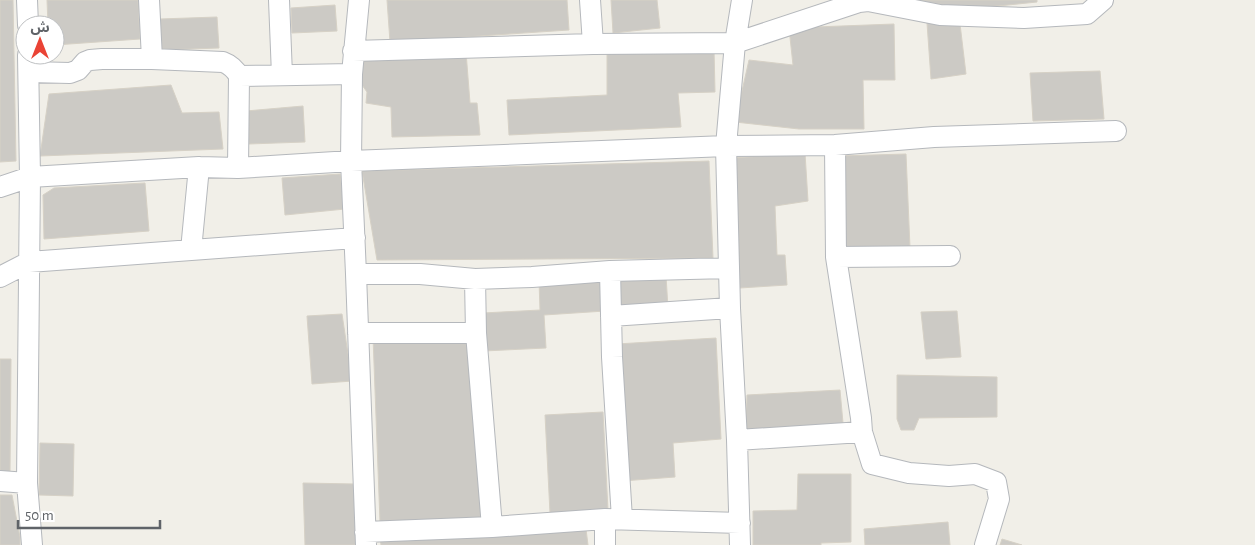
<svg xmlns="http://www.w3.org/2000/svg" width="1255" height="545" font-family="'Alegreya Sans','Noto Sans Arabic',sans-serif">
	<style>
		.building { fill: #cccac5; stroke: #d6d1c6 }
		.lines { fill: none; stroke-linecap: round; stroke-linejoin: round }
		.street-casing { stroke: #b5b8bc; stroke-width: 22 }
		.street { stroke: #fff; stroke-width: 20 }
	</style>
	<rect width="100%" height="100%" fill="#f1efe8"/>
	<path class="building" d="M0 0H13L16 161 0 162Z
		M47 0H138L140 39 55 45V25H48Z
		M387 0H567L569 30 390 42Z
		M611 0H657L660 28 613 33Z
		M915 0H1037V2L969 9Z
		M335 5 337 31 292 33 291 8Z
		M217 17 219 48 162 50 160 19Z
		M927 23 960 24 966 74 931 79Z
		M894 24 895 80H863L864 129H799L735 122 749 60 793 65 789 28Z
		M607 48 714 49 715 92 678 93 681 127 509 135 507 100 607 95Z
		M466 52 470 103H477L480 135 392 137 391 107 366 103 367 92 362 85 363 55Z
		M1100 71 1104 119 1033 121 1030 73Z
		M171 85 182 113 219 112 223 149 40 156 49 94Z
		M303 106 305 142 249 144 246 111Z
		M805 153 808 201 775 206 777 255H785L787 285 740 288 733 158Z
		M906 154 910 248 844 251 838 156Z
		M709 161 713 258 377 260 362 171Z
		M340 174 345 209 285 215 282 178Z
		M145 183 149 231 44 239 43 195 54 188Z
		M666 276 668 308 615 312 614 277Z
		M603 277 605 311 544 315 546 348 484 351 483 313 540 310 539 280Z
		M957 311 961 357 926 359 921 312Z
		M342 314 352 381 312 384 307 316Z
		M471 335 482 520 380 522 373 337Z
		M716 338 721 439 673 443 675 477 622 481 617 344Z
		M0 359H11L10 472H0Z
		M897 375 997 377V417L919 418 914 430H901L897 419Z
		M840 390 843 423 746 431 747 395Z
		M603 412 608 510 550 513 545 415Z
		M40 443 74 444 73 496 39 495Z
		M798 474H851V542L821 543V545H753V511L797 510Z
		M303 483 355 484 356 545H305Z
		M0 495H12L20 537V545H0Z
		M948 522 950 545H865L864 529Z
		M586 529 588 545H381L380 538Z
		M1002 539 1022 545H1000Z"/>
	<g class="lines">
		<defs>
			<path id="street" d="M27 0 28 25
				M149 0 152 59
				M279 0 282 75
				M359 0 352 74 351 161 356 274 366 545
				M590 0 593 44
				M353 51 593 44 735 43 859 2 868 1 940 15 1024 18 1087 14 1103 0
				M28 55 30 177 27 483 32 545
				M29 72 70 73 78 70 85 62 90 60 102 59H152L223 62C231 65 235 69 239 76L238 168
				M239 76 352 74
				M835 145 836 257 861 418 862 432 872 464 909 473 949 476 975 474 996 482 999 499 985 545
				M0 187 30 177 199 167 238 168 351 161 726 146 835 145 934 137 1116 131
				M191 250 199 167
				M836 257 950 256
				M610 271 612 357 622 519
				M356 274H420L475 279 532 277 610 271 729 268
				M0 277 29 262 355 238
				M475 279 476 333 492 527
				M611 316 730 308
				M358 333H476
				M737 440 862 432
				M0 481 27 483
				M605 519V545
				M365 532 492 527 605 519 740 523
				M740 545 737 440 730 308 726 146 735 43 742 0"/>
		</defs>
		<use href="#street" class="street-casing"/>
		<use href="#street" class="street"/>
	</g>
	<g transform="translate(40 40)"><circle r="24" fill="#ffffff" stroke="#bfc1c3"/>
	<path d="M0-4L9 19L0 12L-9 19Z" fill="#ea4335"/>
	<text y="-8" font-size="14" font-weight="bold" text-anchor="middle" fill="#5f6368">ش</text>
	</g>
	<path d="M18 520v8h142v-8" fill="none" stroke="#5f6368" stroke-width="2.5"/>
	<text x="25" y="520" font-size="15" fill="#5f6368" stroke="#ffffff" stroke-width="4" paint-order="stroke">50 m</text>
</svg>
